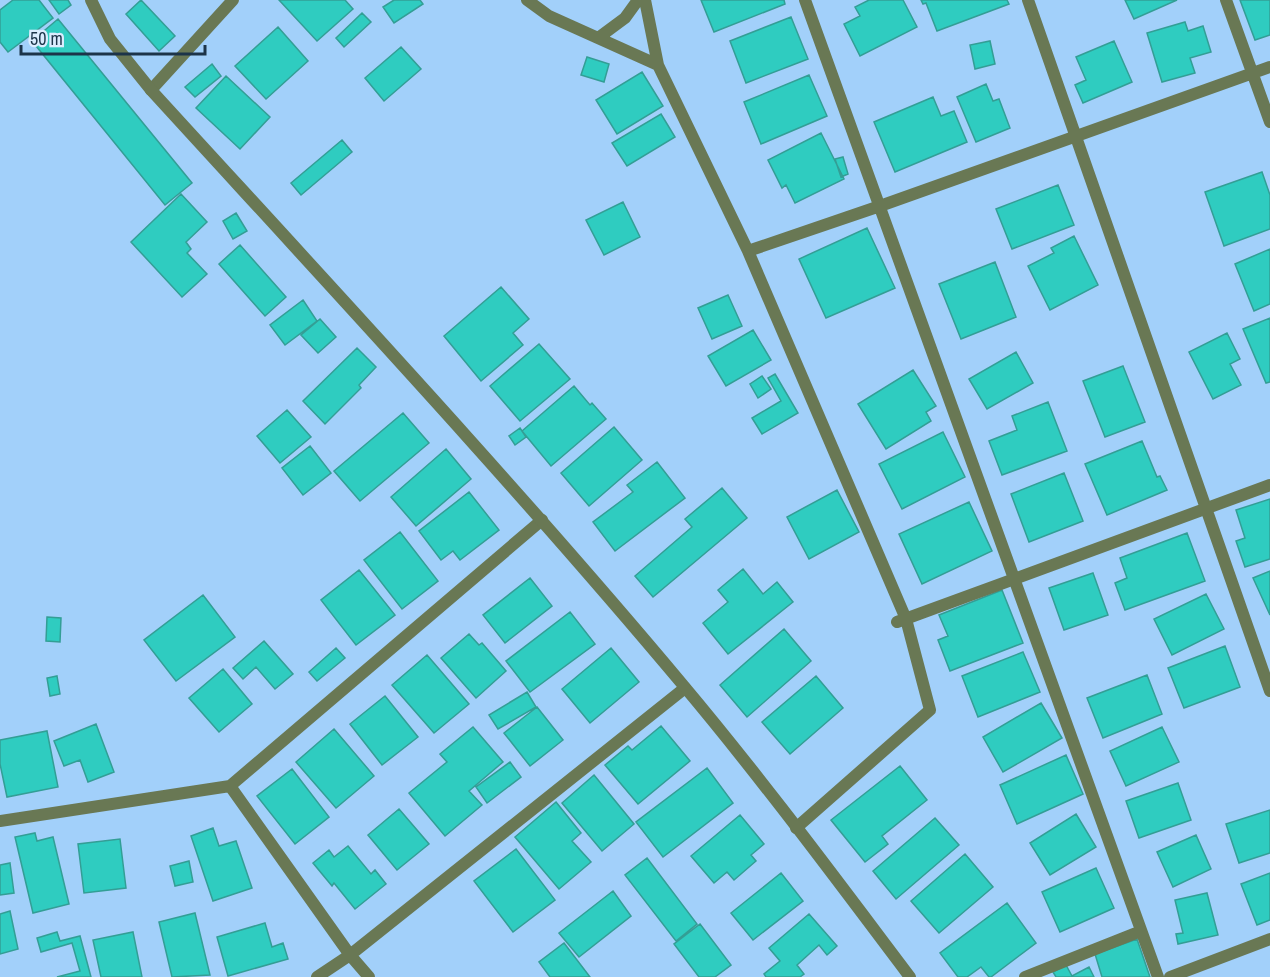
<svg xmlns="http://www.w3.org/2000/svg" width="1270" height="977" font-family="'Archivo Narrow',sans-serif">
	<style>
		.building { fill: #2fccc0; stroke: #339e95; stroke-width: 1.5 }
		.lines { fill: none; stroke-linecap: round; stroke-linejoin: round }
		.minor { stroke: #697854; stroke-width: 12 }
		.tertiary { stroke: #697854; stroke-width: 12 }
	</style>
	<rect width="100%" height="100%" fill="#a2d0fa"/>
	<path class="building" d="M13 0H39L53 18 8 52 0 42V10Z
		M49 0H68L71 5 59 14Z
		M141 0 175 36 159 51 126 14Z
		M279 0H345L353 9 317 41Z
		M394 0H420L423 4 394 23 383 7Z
		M701 0H784L785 4 714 32Z
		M869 0H903L917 27 860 56 844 24 860 16 855 7Z
		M921 0H1007L1009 4 937 31 926 3 923 4Z
		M1125 0H1177L1134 19Z
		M1240 0H1270V35L1255 40Z
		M362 13 371 22 344 47 336 38Z
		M791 17 808 59 746 83 730 41Z
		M58 19 192 183 165 205 32 41Z
		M1185 22 1188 31 1203 26 1211 52 1190 58 1195 73 1162 82 1147 33Z
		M278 27 308 61 266 99 235 66Z
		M990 41 995 64 975 69 970 45Z
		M1114 41 1132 82 1083 103 1075 85 1086 80 1076 57Z
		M401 47 421 69 384 101 365 78Z
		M587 57 609 64 604 82 581 75Z
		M212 64 221 76 195 97 185 87Z
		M642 72 663 106 617 134 596 100Z
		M809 75 827 116 761 144 744 102Z
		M226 76 270 117 240 149 196 108Z
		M986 84 993 101 999 99 1010 128 976 142 957 97Z
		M933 97 941 116 954 111 967 142 895 172 874 122Z
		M661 114 675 137 627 166 612 143Z
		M821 133 844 179 795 203 786 185 782 188 768 160Z
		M342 140 352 152 301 195 291 183Z
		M843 157 848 174 841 177 835 159Z
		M1262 172 1270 195V229L1224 246 1205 192Z
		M1058 185 1074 225 1012 249 996 209Z
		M181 194 207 222 186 242 191 249 187 253 207 274 182 297 131 242Z
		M623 202 640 237 604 255 586 220Z
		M236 213 247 231 233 239 223 221Z
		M867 228 895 288 826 318 799 259Z
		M1074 236 1098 285 1050 310 1028 266 1054 253 1051 248Z
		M240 245 286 297 265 316 219 264Z
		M1270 249V304L1254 311 1235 264Z
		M995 262 1016 317 961 339 939 284Z
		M501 287 529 319 513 333 523 345 481 381 444 336Z
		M728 295 742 326 712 339 698 308Z
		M303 300 317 321 285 345 270 325Z
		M1270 318V382L1266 383 1243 329Z
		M320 319 336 337 318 353 301 335Z
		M753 330 771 360 726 386 708 356Z
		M1227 333 1240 359 1230 364 1241 385 1213 399 1189 352Z
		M539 344 570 379 520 421 490 386Z
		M357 348 376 367 359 385 361 388 325 424 303 401Z
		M1016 352 1033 383 987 409 969 379Z
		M1123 366 1145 422 1105 437 1083 381Z
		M913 370 936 406 926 412 931 421 886 449 858 404Z
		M775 374 798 413 762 434 752 418 781 401 768 378Z
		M762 376 771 389 758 398 750 384Z
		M574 386 590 405 592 403 606 419 551 466 522 431Z
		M1048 402 1067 451 1002 475 989 441 1017 430 1012 416Z
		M287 410 311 437 280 463 257 436Z
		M403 413 429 443 360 501 334 471Z
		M614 427 642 460 589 506 561 473Z
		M520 428 526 437 515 445 509 436Z
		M943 432 965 477 902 509 879 464Z
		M1142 441 1157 477 1160 476 1167 490 1107 515 1085 464Z
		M310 446 331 473 303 495 282 468Z
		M446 449 471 479 416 526 391 497Z
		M657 462 685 498 615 551 593 522 633 492 627 485Z
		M1064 473 1083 521 1029 542 1011 494Z
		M722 488 747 518 653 597 635 576 692 527 685 519Z
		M837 490 859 532 809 559 787 517Z
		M469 492 499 530 460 560 453 551 441 560 419 531Z
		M1270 499V559L1245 567 1236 541 1245 538 1236 510Z
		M969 502 992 551 922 584 899 534Z
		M400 532 438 581 402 609 364 560Z
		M1187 533 1205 581 1125 610 1115 583 1127 578 1120 558Z
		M743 569 763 594 777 582 793 602 728 654 703 623 728 602 718 590Z
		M359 570 395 615 356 645 321 600Z
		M1270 571V615L1253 578Z
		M1093 573 1108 615 1064 630 1049 588Z
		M530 578 552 606 505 643 483 615Z
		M1002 590 1023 643 950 671 938 640 948 636 939 615Z
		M1206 594 1224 629 1172 655 1154 619Z
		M203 595 235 637 176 681 144 640Z
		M570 612 595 644 530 692 506 661Z
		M47 617 61 618 60 642 46 641Z
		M784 629 811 661 747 717 720 685Z
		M469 634 479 645 482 643 506 671 476 698 441 658Z
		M264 641 293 674 275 689 256 667 243 679 233 668Z
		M1225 646 1240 687 1184 708 1168 668Z
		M336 648 345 658 317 681 309 672Z
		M611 648 639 682 590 723 562 689Z
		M1023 652 1040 692 978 717 962 676Z
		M427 655 469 704 434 733 392 685Z
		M223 669 252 704 219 732 189 698Z
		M1147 675 1162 714 1103 738 1087 698Z
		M57 676 60 694 50 696 47 678Z
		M816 676 843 708 790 754 762 722Z
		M527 692 536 707 498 729 489 715Z
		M385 696 418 737 382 765 350 724Z
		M1041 703 1062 738 1003 772 983 737Z
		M537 707 563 740 530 766 504 733Z
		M96 724 114 772 88 782 80 760 64 766 54 741Z
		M661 726 690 761 638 804 605 765 628 746 632 750Z
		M473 727 503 762 469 791 482 805 445 836 409 793 447 762 440 754Z
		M1162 727 1179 762 1126 786 1110 751Z
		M334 729 374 776 336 808 296 762Z
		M47 731 58 787 7 797 0 764V740Z
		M1066 755 1083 794 1017 824 1000 785Z
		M510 762 521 777 487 803 476 787Z
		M900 766 927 800 882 836 888 844 865 862 831 820Z
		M707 768 733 803 663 857 636 822Z
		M292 769 329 817 295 844 257 796Z
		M594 775 634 824 602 851 562 803Z
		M1178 783 1191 820 1139 838 1126 801Z
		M556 802 581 833 572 841 591 862 559 889 515 837Z
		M399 809 429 844 397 870 368 835Z
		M1270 810V853L1239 863 1226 824Z
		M1076 814 1096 847 1050 875 1030 843Z
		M740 815 764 844 751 855 756 861 734 880 727 872 714 883 691 856Z
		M935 818 959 845 896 899 873 871Z
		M213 828 219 846 236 841 252 888 213 901 191 836Z
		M35 833 37 841 53 837 69 904 33 913 15 837Z
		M1196 835 1211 869 1173 887 1157 852Z
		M120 839 126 888 84 893 78 844Z
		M348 846 371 874 375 870 386 884 355 909 334 883 332 886 313 863 329 850 334 857Z
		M516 849 555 900 513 932 474 881Z
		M965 854 993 887 939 933 911 901Z
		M647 858 697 924 676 941 625 875Z
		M189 861 193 882 175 886 170 866Z
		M10 863 14 893 0 895V865Z
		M1096 868 1114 908 1060 932 1042 892Z
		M781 873 803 901 753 940 731 913Z
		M1270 873V920L1257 925 1241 884Z
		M613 891 631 916 579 957 559 933Z
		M1207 893 1218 935 1178 944 1176 934 1183 933 1175 900Z
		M1007 903 1036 943 991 977H989L981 967 967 977H958L940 953Z
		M10 911 18 949 0 954V914Z
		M195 913 210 975 172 977 159 922Z
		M809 914 837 946 827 955 819 945 797 965 804 974 800 977H766L764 974 780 961 769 948Z
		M265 923 272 947 283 943 288 959 228 976 217 937Z
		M700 924 731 965 715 977H699L674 944Z
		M57 932 60 941 80 936 91 977H57L80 971 72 943 41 952 37 938Z
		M133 932 142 977H101L93 940Z
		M1137 939 1150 977H1102L1095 954Z
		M564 943 590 977H550L539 962Z
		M1066 965 1072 976 1089 967 1094 977H1056L1053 972Z"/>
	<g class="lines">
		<path class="minor" d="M527 0 549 16 658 65 748 251 906 619 930 710 796 828
			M645 0 658 65
			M805 0 1158 977
			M1028 0 1270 691
			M1226 0 1270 122
			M598 38 625 18 638 0
			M151 90 233 0
			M748 251 880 206 1270 67
			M897 622 1270 485
			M0 821 230 786
			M317 977 350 955 685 688
			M369 977 350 955 230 786 542 520
			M1025 977 1141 931
			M1170 977 1270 939"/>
		<path class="tertiary" d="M91 0 110 39 151 90C330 286 512 481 683 685 762 779 836 879 910 977"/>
	</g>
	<path d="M21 45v9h184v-9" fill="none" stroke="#1c3449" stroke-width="3"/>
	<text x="30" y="45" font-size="18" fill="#1c3449" stroke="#dcedfe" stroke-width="4.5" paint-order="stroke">50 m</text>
</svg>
